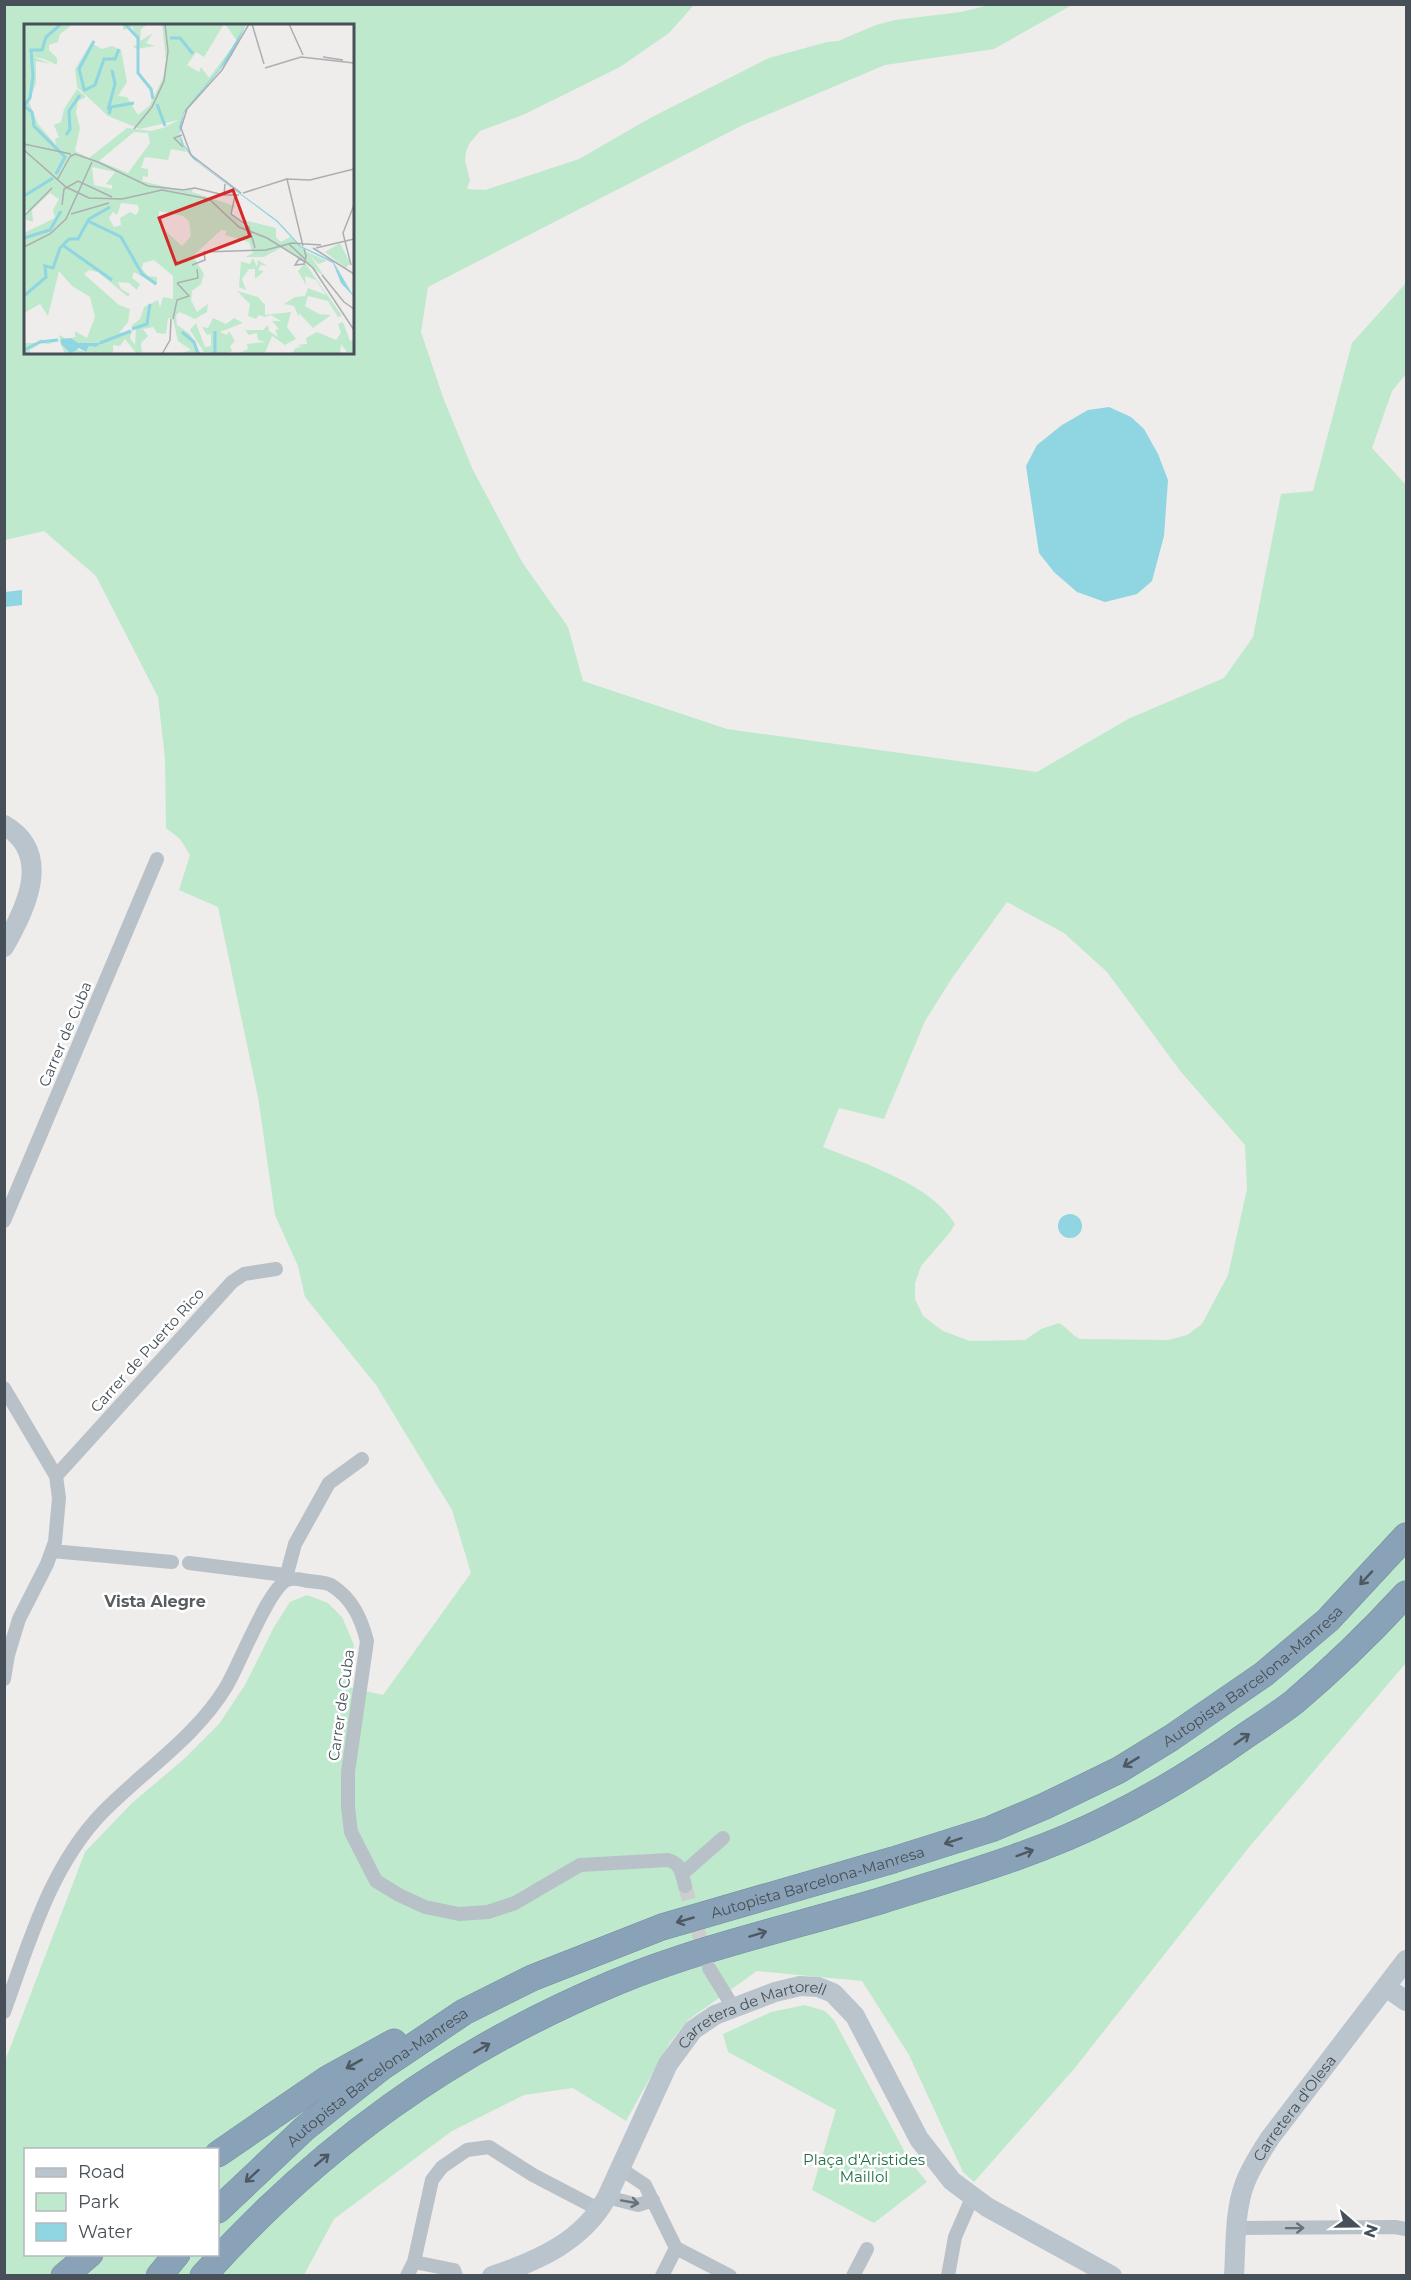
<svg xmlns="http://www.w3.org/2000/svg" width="1411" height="2280" font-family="Montserrat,sans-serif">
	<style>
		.green { fill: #bee9cc; fill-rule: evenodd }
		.water { fill: #8fd5e2 }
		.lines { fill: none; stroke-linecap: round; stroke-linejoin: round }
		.street-tunnel { stroke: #cdcdce; stroke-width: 14; stroke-dasharray: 14 7; stroke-linecap: butt }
		.highway-casing { stroke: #748da2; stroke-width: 27 }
		.street { stroke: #b9c1c8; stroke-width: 14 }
		.secondary { stroke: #bac4cd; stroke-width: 20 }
		.highway { stroke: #89a2b7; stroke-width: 26 }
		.oneway { stroke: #4e5862 }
		.oneway2 { stroke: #69727a }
		.labels { text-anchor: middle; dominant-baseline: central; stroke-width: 5; stroke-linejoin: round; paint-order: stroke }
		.street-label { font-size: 15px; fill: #475058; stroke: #fff }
		.park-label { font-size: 15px; fill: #207143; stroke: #fff }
		.neighbourhood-label { font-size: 16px; font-weight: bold; fill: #5a5d60; stroke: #fff }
		.inset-river { fill: none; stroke: #8fd5e2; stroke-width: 3 }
		.inset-road { fill: none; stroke: #acaeb1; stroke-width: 1.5 }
		.view { fill: #d62828; fill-opacity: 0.15; stroke: #d62828; stroke-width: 3 }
		.inset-edge { fill: none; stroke: #475058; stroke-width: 3 }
	</style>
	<rect width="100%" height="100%" fill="#efecec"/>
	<path class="green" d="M5 5H694L669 33 620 67 525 114 480 131 469 144 466 152 465 161 470 180 467 189 485 190 579 159 650 118 769 58 827 42 838 41 876 25 895 20 961 12 989 5H1072L994 49 885 65 743 125 428 287 421 332 444 400 473 470 522 562 568 627 583 681 727 729 1037 772 1128 719 1224 678 1253 637 1281 494 1313 491 1352 343 1406 283V374L1392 391 1372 448 1406 485V1663L1250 1846 1074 2069 974 2182 963 2172 909 2055 862 1981 757 1971 688 2020 669 2044 626 2121 573 2088 524 2095 452 2131 334 2219 304 2275H5V2061L85 1852 132 1803 184 1759 219 1724 245 1685 274 1627 290 1602 307 1595 328 1603 342 1617 354 1645 347 1687 383 1695 471 1573 452 1510 376 1385 305 1297 298 1266 275 1215 258 1097 218 907 179 890 190 855 180 839 166 828 165 759 158 697 96 576 44 531 5 540ZM26 26H352V352H26ZM1007 902 1064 933 1107 972 1181 1072 1245 1145 1247 1189 1228 1275 1202 1324 1187 1335 1168 1340 1080 1339C1071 1335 1067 1327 1059 1323L1041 1329 1025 1340 970 1341 943 1331 923 1316 915 1299V1283L921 1266 951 1231 955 1224C931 1184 865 1164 823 1147L839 1108 884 1119 925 1021 952 978ZM26 2150H218V2254H26Z
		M805 2005 825 2011 834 2020 909 2160 927 2182 874 2223 812 2190 836 2110 728 2052 723 2034 771 2012Z"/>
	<path class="water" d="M1109 407 1131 417 1144 429 1158 454 1168 480 1164 536 1152 581 1137 594 1105 602 1077 592 1054 572 1039 553 1026 466 1037 445 1062 425 1088 410Z
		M22 590V605L5 607V592Z
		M1058 1226a12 12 0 1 1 24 0a12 12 0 1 1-24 0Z"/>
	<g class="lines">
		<path class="street-tunnel" d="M685 1886 705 1955"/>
		<defs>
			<g id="highway">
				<path d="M218 2154 327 2079 394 2042"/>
				<path id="s3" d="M218 2210 305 2128 382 2067 464 2012 532 1978 662 1927 893 1860 991 1829 1045 1806 1119 1770 1171 1738 1264 1674 1328 1620 1406 1536"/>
				<path d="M64 2276 90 2254"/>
				<path d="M159 2276 177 2254"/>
				<path d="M203 2276C320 2145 452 2051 614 1983 701 1947 793 1927 883 1900 959 1876 1038 1854 1109 1818 1158 1794 1203 1766 1248 1734 1263 1724 1280 1713 1294 1702 1334 1668 1371 1632 1406 1594"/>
			</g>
		</defs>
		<use href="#highway" class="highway-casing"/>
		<path class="street" d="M4 1221 157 859
			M4 1388 56 1476 59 1498 55 1542 47 1564 19 1619 8 1655 4 1679
			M56 1476 232 1282 244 1274 276 1269
			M52 1551 172 1562
			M189 1563 285 1575
			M285 1581 295 1544 329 1483 362 1459
			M682 1874 723 1838
			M709 1968 733 2007
			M4 2012C29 1943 50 1867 102 1813 143 1771 196 1737 226 1687 239 1666 268 1589 287 1580 294 1577 302 1580 309 1581 316 1582 326 1582 331 1585 352 1598 361 1618 367 1641L348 1772V1807L351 1832 376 1881 399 1895 425 1907 459 1914 488 1912 515 1903 580 1865 668 1860C681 1863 682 1874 685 1886
			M621 2169 645 2185 676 2248 730 2276
			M607 2197 638 2205 653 2200
			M1237 2228 1395 2227 1406 2229
			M414 2262 454 2270 456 2276
			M407 2276 414 2262 432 2180 442 2167 467 2150 489 2147 533 2175 600 2210
			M662 2276 676 2248
			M853 2276 867 2249
			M948 2276 955 2237 972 2198"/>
		<g class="secondary">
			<path d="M4 825C54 854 25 910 4 947"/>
			<path d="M1386 1987 1406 2001"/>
			<path id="s1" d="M492 2276C538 2261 583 2241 607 2197L668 2064 693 2030 715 2015 775 1992 800 1986 818 1987 833 1993 855 2016 919 2139 952 2181 987 2207 1112 2276"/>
			<path id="s2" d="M1234 2276C1236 2245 1234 2212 1245 2183 1251 2167 1261 2152 1270 2138L1406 1960"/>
		</g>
		<use href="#highway" class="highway"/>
	</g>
	<defs><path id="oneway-shaft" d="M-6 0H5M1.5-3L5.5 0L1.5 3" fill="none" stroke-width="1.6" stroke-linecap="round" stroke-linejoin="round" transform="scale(1.5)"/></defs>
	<g class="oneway">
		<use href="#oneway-shaft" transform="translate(1366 1578) rotate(133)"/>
		<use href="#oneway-shaft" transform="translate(1242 1739) rotate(-35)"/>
		<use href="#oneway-shaft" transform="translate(1131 1762) rotate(149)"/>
		<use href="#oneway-shaft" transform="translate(953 1841) rotate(162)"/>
		<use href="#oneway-shaft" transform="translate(1025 1853) rotate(-20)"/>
		<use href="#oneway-shaft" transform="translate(685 1920) rotate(164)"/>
		<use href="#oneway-shaft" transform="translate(758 1934) rotate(-17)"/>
		<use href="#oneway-shaft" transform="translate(482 2048) rotate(-30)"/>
		<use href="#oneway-shaft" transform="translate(354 2064) rotate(151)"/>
		<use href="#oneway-shaft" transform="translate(322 2160) rotate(-40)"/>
		<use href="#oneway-shaft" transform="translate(252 2176) rotate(138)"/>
	</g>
	<g class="oneway2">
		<use href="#oneway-shaft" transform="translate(630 2202) rotate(10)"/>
		<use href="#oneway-shaft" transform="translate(1295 2228) rotate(-1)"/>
	</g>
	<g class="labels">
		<g class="street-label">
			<text transform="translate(65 1034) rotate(-67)">Carrer de Cuba</text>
			<text transform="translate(147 1350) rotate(-48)">Carrer de Puerto Rico</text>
			<text stroke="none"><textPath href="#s3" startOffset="1180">Autopista Barcelona-Manresa</textPath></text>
			<text transform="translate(341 1705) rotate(-82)">Carrer de Cuba</text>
			<text stroke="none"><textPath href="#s3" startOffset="694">Autopista Barcelona-Manresa</textPath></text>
			<text stroke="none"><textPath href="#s1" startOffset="393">Carretera de Martorell</textPath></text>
			<text stroke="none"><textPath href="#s3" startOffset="208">Autopista Barcelona-Manresa</textPath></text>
			<text stroke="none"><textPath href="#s2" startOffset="184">Carretera d'Olesa</textPath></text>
		</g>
		<g class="park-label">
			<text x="864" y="2159">Plaça d'Aristides<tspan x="864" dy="17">Maillol</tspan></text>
		</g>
		<g class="neighbourhood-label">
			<text x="155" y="1601">Vista Alegre</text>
		</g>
	</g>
	<g transform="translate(24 24)">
		<rect width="330" height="330" fill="#efecec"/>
		<path d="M0 0H49L36 10 34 18 25 21V26L33 34V41L20 35 9 33 27 40 12 37V59L5 78 14 100 32 121 31 115 35 113 30 101 37 98 40 85 53 65 59 70 62 73 54 77 52 89 56 104 51 127 65 134 103 104 127 107 139 104 155 96 116 105 84 92 53 63 51 45 67 19 78 25 88 22 97 26 103 58 94 72 103 73 114 91 126 81 139 54 142 36 138 0H200L180 33 172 28 163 41 175 48 177 43 185 54 213 17 201 0H222L210 23 195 45 158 92 155 110 162 128 147 125 144 136 121 133 117 144 124 145V153L119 152 118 157 159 167 169 165 168 168 211 182 206 188 220 202H225L220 196 252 204V213L257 218 266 213 283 228 303 237 294 240 286 231 300 252 258 223 240 233H221L229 229 225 218 201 211 203 207 197 206 169 232 180 250 177 260 168 267 167 276 173 288 184 280 183 288 171 295 156 288 152 291 153 301 166 310 177 330H154L167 326 154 317 149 295 144 294 142 310 133 309 129 303 119 305 124 312 117 319 118 330H113L101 315 96 322 89 321V330H50L51 325 62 328 65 322 72 323 76 319 54 320 47 314 43 316 37 315V320L47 330H41L35 316 25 320 17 319 6 326V330H0V319H15L16 315 24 319 36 316 35 311 43 315 51 313V307L63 314 71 293 66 273 48 262 35 247 24 292 16 280 0 289V209L31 194 29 186 35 175 26 169 8 186 9 198 0 195 5 187 0 185ZM110 108 124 109 126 119 104 149 75 137ZM68 143 91 148 82 160 88 161V165L70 161ZM97 179 114 181 115 186 112 191 106 188 96 194 97 201 90 203 85 194 89 188 93 191ZM135 187 159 192 165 197 167 212 158 222 135 201ZM130 236 149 252V275L139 273 136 284 134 276 120 283 116 295 107 302 112 305 111 321 106 314 108 307 95 309 104 298 106 285 95 281 60 250 65 246 74 248 104 273 106 270 97 265 94 258 105 259 113 266 116 260 108 254 110 248 133 261V253L124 252 118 245 119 239ZM99 0H124L117 5 116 17 129 9 122 19 131 22 112 25 109 22 114 21 113 13 108 3 99 6ZM316 219 326 239 322 244 301 228ZM229 234 233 243 234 236 243 242 237 241 234 246 240 247 231 255V245H225L218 255 222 266 215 263 217 238 211 236 226 240ZM281 239 318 292 314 293 304 277 284 272 281 282 295 290 307 291 289 304 275 289V293L270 282 260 280 271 273 281 272 284 264 302 271 292 256 281 252 282 261 274 247ZM213 267 234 273 241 281V291L267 288 263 303 272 315 261 321 248 312 241 329 214 330 224 325 223 320 242 318 234 316 233 309 225 311 221 306H239L244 301 245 307 254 313 251 306 255 305 248 297H257L247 291 241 293 235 291 232 295 224 292 226 280ZM210 294 219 299 196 308 203 311 205 307 211 317 206 322 208 327 202 330 180 328 166 306 172 299 181 323 187 322V310L183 311 178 303 184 304 189 294 202 300ZM319 298 326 317 330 316V328H323L317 320 316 330H269L271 324 278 323 273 321 283 320 282 314 293 308 312 316 317 309 314 300Z" fill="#bee9cc" fill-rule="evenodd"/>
		<path d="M222 0 208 31 160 89 156 110 160 121 174 138 254 197 277 222 309 237 330 273 317 259 309 239 276 223 253 198 169 135 157 119 155 103 160 87 195 45ZM47 314 54 319H77L72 323 65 322 62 328 55 324 47 330 37 320V315Z" fill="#8fd5e2"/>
		<path class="inset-river" d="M101 0 114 14V49L127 65 129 75M146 14H156L169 30M60 65 55 45 70 17M59 67 71 61 80 35H91L95 25M133 80 141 102M84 86 91 60 88 46M85 90 87 83 110 79M42 111 46 105 45 87 56 71M32 150 41 133 10 102 8 88 0 82 6 74 9 52 7 26H18L22 13 37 0M0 172 29 154M64 197 97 213 118 250 132 260M0 214 26 206 37 187M40 222 88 256M0 272 22 253 21 242 29 244 36 224 45 215H54L65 195 86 183M108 305 123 300 126 280M158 308 170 318 174 330M76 319 107 307M0 326 16 318 34 316M191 330V307"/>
		<path class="inset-road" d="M228 0 240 40M265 0 279 31M299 33 319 36M241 44 277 33 330 39M110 105 128 83 140 57 144 27 141 0M158 111 150 114 159 123M0 120 47 130M0 126 42 163 65 174 98 175 138 166 185 175 215 203 243 214 280 237M47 132 51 130 74 138 124 162 160 166M262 155 286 156 330 145M33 156 47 131M201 160 200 171H215M159 166 171 164 200 171M217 169 167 131 157 104 163 85 198 46 225 0M219 169 263 155 279 222M211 172 207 190 225 203 231 224M38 181 40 165 54 157 88 173M47 190 85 179M0 192 28 164M265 220 281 235M0 223 26 210 42 195 68 138M289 224 330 250M292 224 330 215M280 225 282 232 281 237V238L280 239V240L271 241 275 235 280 237 282 238 289 244 330 306M168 241 181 236 180 228 242 226 268 219 297 221M327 241 319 209 330 181M298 251 320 278 330 285M153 259 174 254 173 245M149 295 153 276 165 272 153 259M138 330 146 316 147 295"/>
		<path class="view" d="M209 166 226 212 152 240 135 194Z"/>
		<rect width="330" height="330" class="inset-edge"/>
	</g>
	<rect width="1411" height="2280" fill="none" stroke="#475058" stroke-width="12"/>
	<rect x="24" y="2148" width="195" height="108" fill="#ffffff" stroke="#b5b9bc" stroke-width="1.5"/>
	<rect x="36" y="2168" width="30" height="9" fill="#bac4cd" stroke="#b5b9bc" stroke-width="1.5"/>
	<text x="78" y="2178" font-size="18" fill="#475058">Road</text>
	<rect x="36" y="2193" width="30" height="18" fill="#bee9cc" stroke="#b5b9bc" stroke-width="1.5"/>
	<text x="78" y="2208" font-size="18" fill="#475058">Park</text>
	<rect x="36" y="2223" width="30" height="18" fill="#8fd5e2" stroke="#b5b9bc" stroke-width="1.5"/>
	<text x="78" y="2238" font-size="18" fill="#475058">Water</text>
	<g transform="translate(1357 2226) rotate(110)" stroke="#ffffff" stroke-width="4.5" paint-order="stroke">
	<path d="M0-4.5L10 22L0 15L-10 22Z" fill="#475058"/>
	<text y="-9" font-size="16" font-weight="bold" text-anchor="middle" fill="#475058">N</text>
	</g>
</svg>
